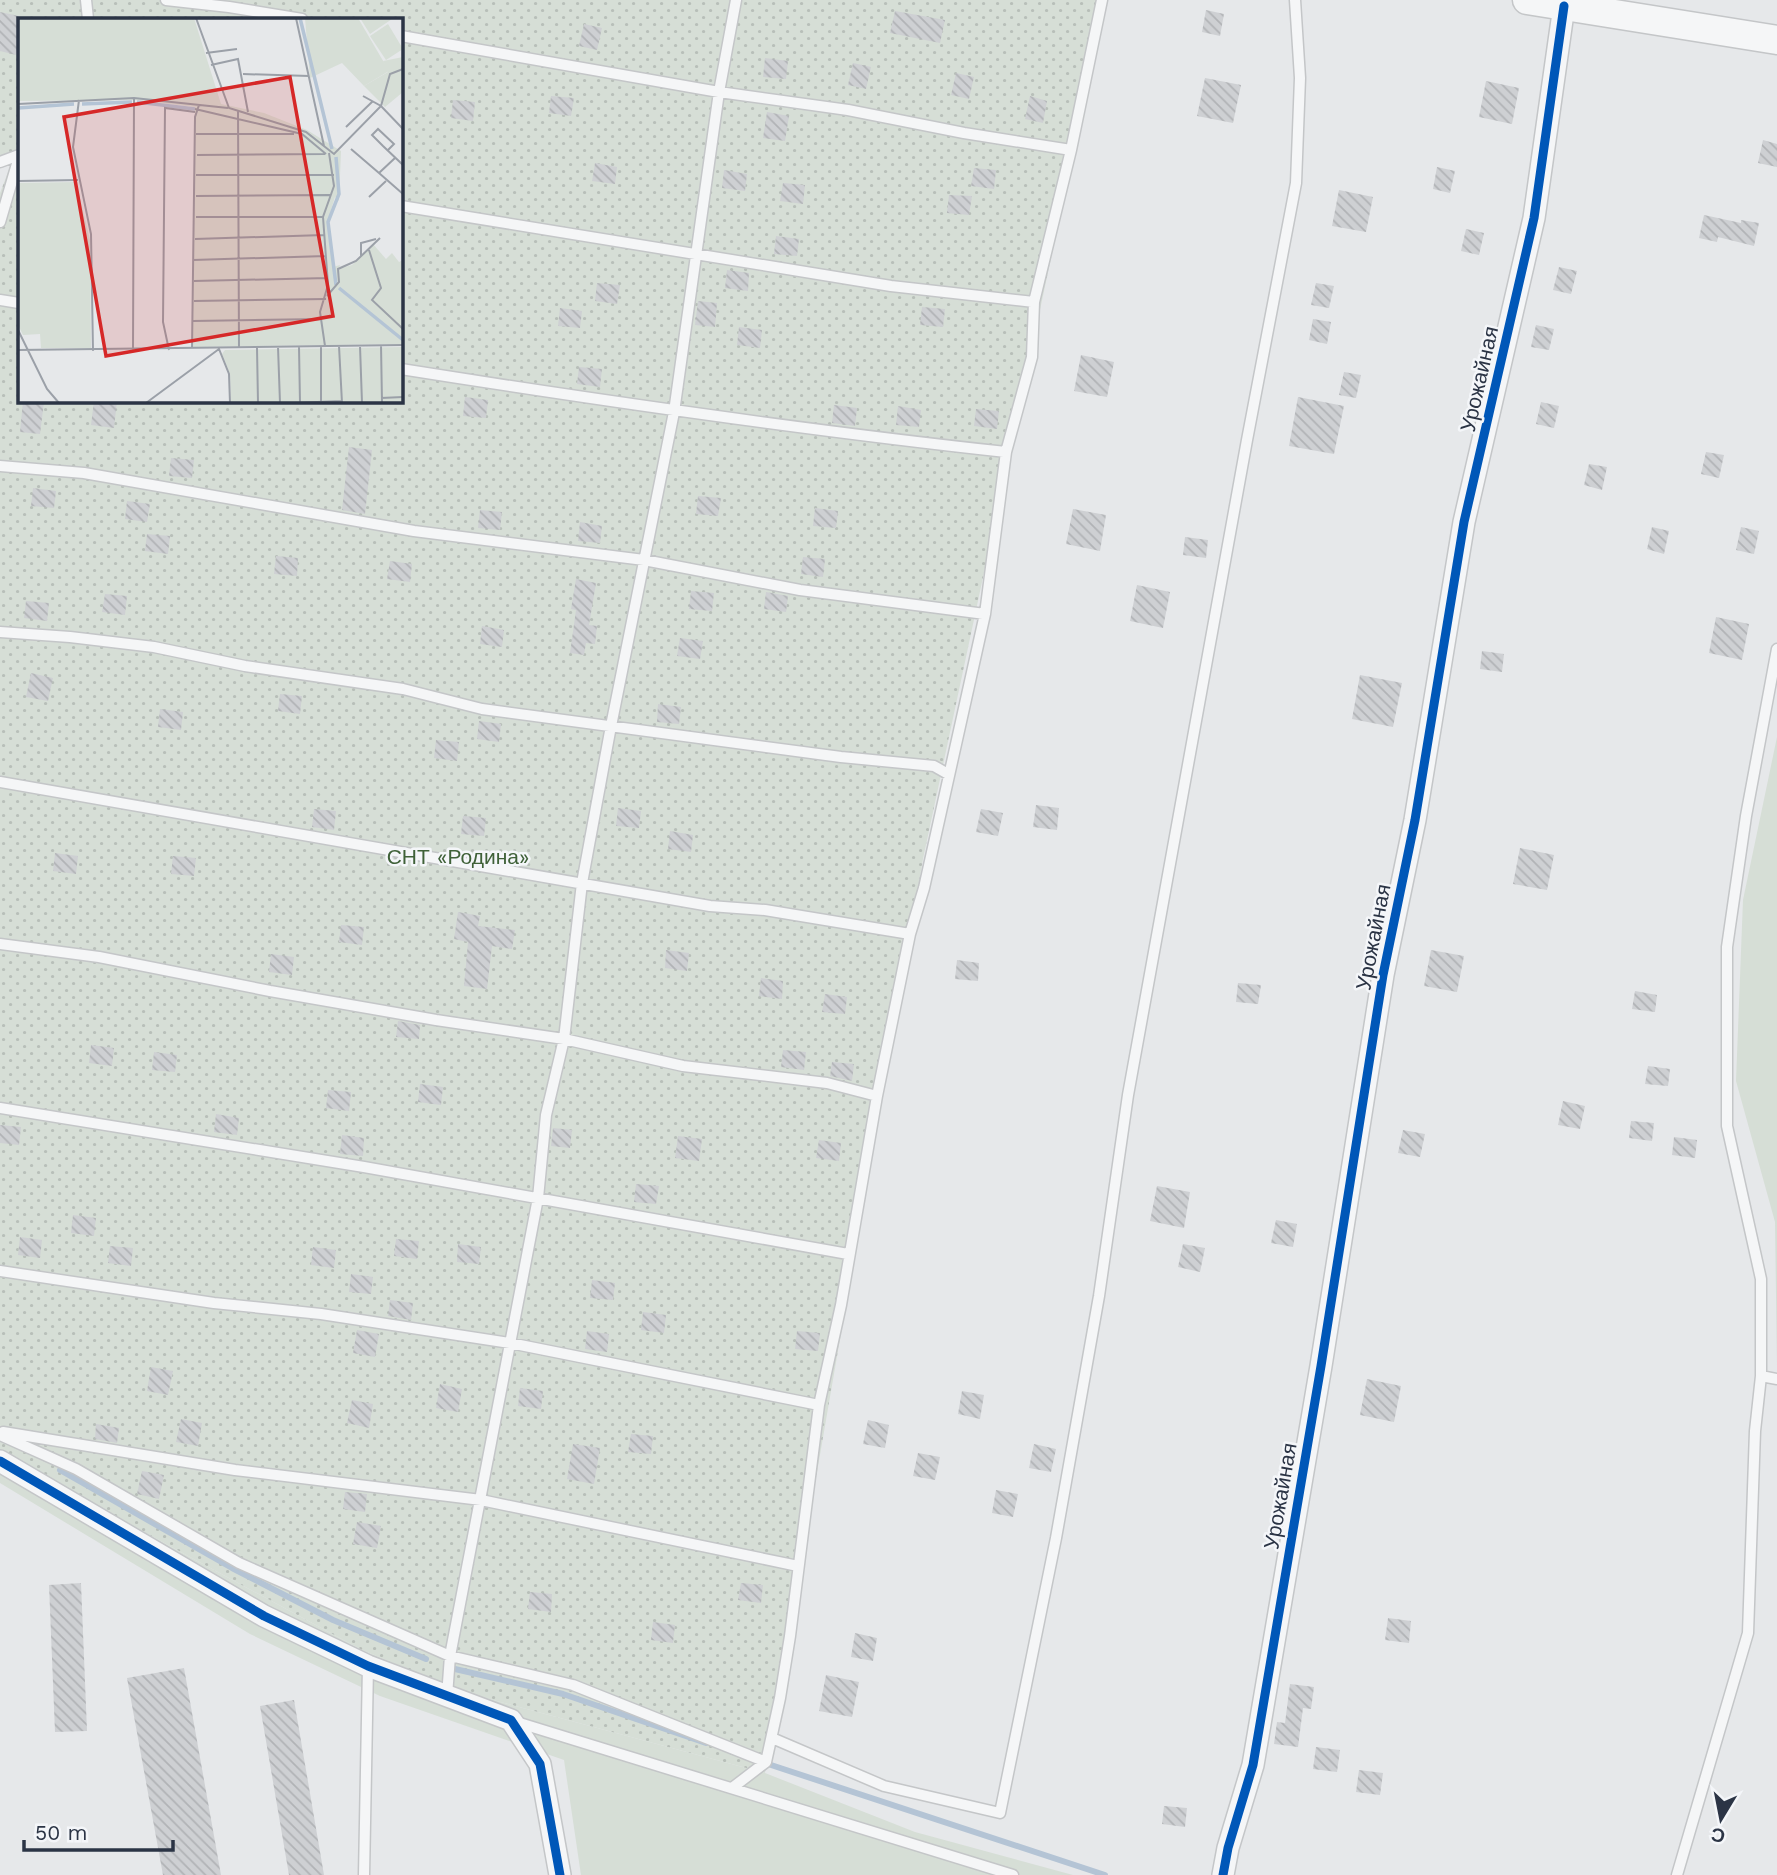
<svg xmlns="http://www.w3.org/2000/svg" width="1777" height="1875" font-family="'Work Sans',sans-serif">
	<style>
		.grass { fill: #d6ded6 }
		.garden { fill: url(#garden-dots); fill-rule: evenodd }
		.lines { fill: none; stroke-linecap: round; stroke-linejoin: round }
		.stream { stroke: #b4c4d5; stroke-width: 6 }
		.building { fill: url(#building-back-hatch) }
		.service-casing { stroke: #c4c6c8; stroke-width: 13 }
		.minor-casing { stroke: #c4c6c8; stroke-width: 24 }
		.tertiary-casing { stroke: #c4c6c8; stroke-width: 31 }
		.service { stroke: #f5f6f7; stroke-width: 10 }
		.minor { stroke: #f5f6f7; stroke-width: 21 }
		.tertiary { stroke: #f5f6f7; stroke-width: 28 }
		.cycleway-casing { stroke: #f4f6f9; stroke-width: 13 }
		.cycleway { stroke: #0057b8; stroke-width: 9 }
		.labels { text-anchor: middle; dominant-baseline: central; stroke-width: 5; stroke-linejoin: round; paint-order: stroke }
		.street-label { font-size: 21px; fill: #2b3445; stroke: #f4f6f9 }
		.park-label { font-size: 21px; fill: #3f6138; stroke: #f4f6f9 }
		.inset-river { fill: none; stroke: #b4c4d5; stroke-width: 3.5 }
		.inset-road { fill: none; stroke: #9ba0a8; stroke-width: 2 }
		.view { fill: #d62828; fill-opacity: 0.15; stroke: #d62828; stroke-width: 3.5 }
		.inset-edge { fill: none; stroke: #2b3445; stroke-width: 3.5 }
	</style>
	<defs>
		<pattern id="garden-dots" width="8" height="8" patternUnits="userSpaceOnUse" patternTransform="scale(1.75)"><rect width="8" height="8" fill="#d6ded6"/><path d="M2 2h.1M6 6h.1" fill="none" stroke="#b8bfb9" stroke-width="1.8" stroke-linecap="round"/></pattern>
		<pattern id="building-back-hatch" width="6" height="6" patternUnits="userSpaceOnUse" patternTransform="scale(1.75)"><rect width="6" height="6" fill="#ced0d3"/><path d="M-1 5l2 2M0 0l6 6M5-1l2 2" fill="none" stroke="#b1b3b6"/></pattern>
	</defs>
	<rect width="100%" height="100%" fill="#e6e8ea"/>
	<path class="grass" d="M1777 737V1366L1775 1222 1736 1081 1743 900Z
		M0 1449 59 1486 362 1650 463 1692 765 1773 915 1832 1073 1875H581L564 1760 380 1696 250 1634 0 1483Z"/>
	<path class="garden" d="M0 0H1106L923 859 765 1773 463 1692 362 1650 59 1486 0 1449V193L15 154 0 166ZM19 19H401V401H19Z"/>
	<g class="lines">
		<path class="stream" d="M60 1470 232 1568 333 1620 426 1659
			M455 1669 563 1694 706 1743
			M765 1763 1105 1875"/>
	</g>
	<path class="building" d="M1206 10 1224 14 1220 36 1202 32Z
		M895 11 945 20 940 43 890 33Z
		M0 12 19 16V39L16 55 0 51Z
		M584 24 602 28 597 50 579 46Z
		M765 58 788 61 786 79 763 77Z
		M853 63 871 67 866 89 848 85Z
		M956 73 974 77 969 99 951 95Z
		M1205 78 1241 85 1233 123 1197 116Z
		M1486 81 1519 88 1512 124 1479 117Z
		M551 96 574 98 571 116 549 113Z
		M1030 96 1047 101 1043 123 1025 119Z
		M453 100 475 102 473 121 451 118Z
		M767 112 789 116 785 141 763 138Z
		M1763 140 1777 144V167L1758 163Z
		M595 163 617 167 615 184 592 181Z
		M1437 167 1455 171 1450 193 1433 189Z
		M974 168 996 170 994 189 971 186Z
		M724 170 747 174 745 191 722 188Z
		M783 183 805 185 803 204 780 201Z
		M1339 190 1373 197 1366 232 1332 226Z
		M949 195 972 196 969 215 947 213Z
		M1704 215 1741 223V220L1759 223 1754 246 1718 237 1717 242 1699 238Z
		M1466 229 1484 233 1479 255 1461 251Z
		M776 236 799 239 797 256 774 254Z
		M1559 267 1577 271 1571 294 1553 290Z
		M727 270 749 273 748 291 725 288Z
		M597 283 620 285 617 304 595 301Z
		M1316 283 1334 286 1329 308 1311 305Z
		M698 301 717 303 715 327 695 325Z
		M922 307 945 309 943 327 920 325Z
		M560 308 582 311 580 328 558 326Z
		M1313 319 1331 322 1327 344 1309 340Z
		M1536 325 1554 329 1549 350 1531 347Z
		M739 327 762 330 760 348 737 345Z
		M1081 355 1114 362 1107 397 1074 391Z
		M579 367 602 369 600 387 577 384Z
		M1344 372 1361 375 1356 398 1339 395Z
		M465 397 488 400 486 418 463 416Z
		M1298 397 1344 406 1334 454 1289 446Z
		M23 401 44 402 40 434 20 432Z
		M94 401H117L114 428 91 425Z
		M1541 402 1559 406 1554 428 1536 424Z
		M834 405 857 408 855 426 832 423Z
		M898 406 921 410 919 427 896 425Z
		M976 409 999 411 997 429 974 426Z
		M349 447 372 450 365 514 342 510Z
		M1706 452 1724 455 1719 478 1701 474Z
		M171 458 194 460 192 478 169 476Z
		M1589 464 1607 467 1602 490 1584 485Z
		M33 488 56 491 54 508 31 506Z
		M698 496 721 498 718 516 696 514Z
		M127 501 150 504 147 522 125 519Z
		M815 508 838 511 836 528 813 526Z
		M1073 509 1106 515 1100 551 1066 544Z
		M480 510 502 512 500 530 478 528Z
		M580 522 602 526 600 543 578 541Z
		M1652 527 1669 531 1664 554 1647 549Z
		M1741 527 1759 531 1754 554 1736 550Z
		M147 534 170 536 168 554 145 551Z
		M1185 537 1208 540 1206 558 1183 555Z
		M276 556 298 558 297 576 274 574Z
		M803 557 825 559 823 577 801 574Z
		M390 561 412 564 410 582 387 579Z
		M576 579 596 583 589 625 597 626 595 644 586 643 584 655 570 653 576 610 571 609Z
		M1137 585 1170 592 1163 628 1130 621Z
		M691 591 714 593 712 611 689 609Z
		M766 592 788 596 786 612 764 609Z
		M105 594 127 596 125 615 102 612Z
		M26 601 49 603 47 621 24 618Z
		M1716 617 1749 624 1742 660 1709 653Z
		M482 626 504 630 502 647 480 644Z
		M680 638 703 641 700 659 677 656Z
		M1482 651 1504 654 1502 672 1480 669Z
		M31 673 53 678 48 701 26 697Z
		M1360 675 1402 683 1393 727 1352 719Z
		M280 694 302 696 300 714 278 711Z
		M658 704 681 707 679 724 657 722Z
		M160 709 183 712 181 730 158 727Z
		M479 721 501 724 499 742 477 739Z
		M436 740 459 742 457 761 434 758Z
		M1036 805 1059 808 1057 830 1033 827Z
		M618 808 641 811 639 828 616 826Z
		M314 809 336 811 334 830 312 827Z
		M981 809 1003 813 998 836 976 832Z
		M463 816 486 818 484 836 461 834Z
		M670 831 693 835 691 852 668 849Z
		M1520 848 1554 855 1547 890 1513 884Z
		M55 853 78 856 76 874 53 871Z
		M173 856 196 858 194 876 171 874Z
		M458 912 480 916 478 926 515 930 512 949 492 946 487 989 464 986 468 942 454 939Z
		M341 925 364 927 362 945 339 942Z
		M666 950 689 953 687 971 665 968Z
		M1431 950 1464 956 1457 992 1424 986Z
		M271 954 294 957 292 975 269 972Z
		M957 960 979 963 978 981 955 979Z
		M761 978 783 981 782 999 759 996Z
		M1238 983 1261 985 1258 1004 1236 1002Z
		M1635 991 1657 995 1655 1012 1632 1009Z
		M825 994 847 997 845 1014 822 1012Z
		M398 1021 420 1025 419 1039 396 1037Z
		M91 1045 114 1048 112 1066 89 1063Z
		M783 1050 806 1052 804 1070 781 1067Z
		M154 1052 177 1055 175 1072 152 1070Z
		M832 1062 854 1064 852 1081 830 1076Z
		M1648 1066 1670 1069 1668 1086 1645 1084Z
		M420 1084 443 1087 441 1105 418 1102Z
		M328 1090 351 1092 349 1111 326 1108Z
		M1563 1101 1585 1106 1580 1129 1558 1125Z
		M216 1114 239 1118 237 1135 214 1132Z
		M1631 1121 1654 1123 1652 1141 1629 1138Z
		M0 1125 21 1127 19 1145 0 1143Z
		M553 1128 572 1130 570 1148 551 1146Z
		M1403 1130 1425 1134 1420 1157 1398 1153Z
		M342 1135 364 1138 363 1156 340 1154Z
		M678 1136 702 1139 699 1161 675 1158Z
		M1674 1137 1697 1140 1695 1158 1672 1155Z
		M819 1140 841 1143 839 1161 816 1158Z
		M636 1184 659 1186 656 1204 634 1202Z
		M1157 1186 1190 1192 1184 1228 1150 1221Z
		M73 1215 96 1218 94 1236 71 1233Z
		M1276 1220 1297 1224 1293 1247 1271 1243Z
		M20 1237 42 1240 40 1258 18 1255Z
		M396 1239 419 1241 417 1259 394 1256Z
		M458 1244 481 1247 479 1264 457 1262Z
		M1183 1244 1205 1248 1200 1272 1178 1267Z
		M110 1246 133 1248 131 1266 108 1263Z
		M313 1247 336 1250 334 1268 311 1265Z
		M351 1274 373 1277 371 1294 349 1292Z
		M592 1280 615 1283 613 1300 590 1298Z
		M390 1300 413 1303 411 1320 388 1316Z
		M643 1312 666 1315 664 1333 641 1330Z
		M357 1330 379 1334 375 1357 353 1353Z
		M587 1331 609 1334 607 1352 585 1349Z
		M797 1331 820 1333 818 1351 795 1349Z
		M151 1367 173 1371 168 1395 147 1391Z
		M1367 1379 1401 1386 1394 1422 1360 1415Z
		M440 1384 462 1389 458 1412 436 1408Z
		M520 1388 543 1391 541 1409 518 1406Z
		M962 1391 984 1395 980 1419 958 1414Z
		M352 1400 373 1404 369 1428 347 1423Z
		M181 1419 202 1423 198 1446 176 1442Z
		M868 1420 889 1425 885 1448 863 1444Z
		M96 1424 119 1428 117 1443 95 1439Z
		M631 1434 653 1436 651 1454 628 1452Z
		M573 1444 600 1448 594 1484 567 1479Z
		M1034 1444 1056 1449 1051 1472 1029 1468Z
		M918 1453 940 1457 935 1480 913 1476Z
		M142 1471 164 1475 159 1499 137 1494Z
		M996 1490 1018 1494 1013 1517 992 1513Z
		M345 1492 367 1494 365 1512 343 1509Z
		M357 1522 381 1526 377 1548 353 1544Z
		M81 1583 87 1731 55 1732 49 1585Z
		M741 1583 763 1585 761 1603 738 1600Z
		M530 1592 552 1594 551 1612 528 1609Z
		M1388 1618 1411 1621 1409 1643 1385 1640Z
		M653 1622 675 1625 673 1643 651 1640Z
		M855 1633 877 1638 873 1661 851 1657Z
		M184 1668 221 1875H163L127 1678Z
		M826 1675 859 1682 852 1717 819 1711Z
		M1290 1684 1314 1687 1311 1709 1303 1708 1298 1747 1274 1744 1277 1722 1285 1723Z
		M294 1700 324 1875H289L260 1706Z
		M1316 1747 1340 1750 1337 1772 1313 1769Z
		M1359 1770 1383 1773 1380 1795 1356 1792Z
		M1164 1806 1187 1808 1185 1827 1162 1824Z"/>
	<g class="lines">
		<defs>
			<path id="service" d="M86 0 88 19
				M166 0 229 7 302 19
				M401 36 719 92 848 110 964 133 1071 150
				M0 162 19 155
				M401 206 891 286 1034 302
				M0 222 19 157
				M0 300 19 303
				M401 369C603 401 803 430 1006 452
				M0 466 84 473 414 531 644 560 800 590 985 614
				M0 632 70 637 154 647 245 666 403 689 482 709 841 757 934 766 948 774
				M0 782 710 906 765 910 910 934
				M0 944 99 957 270 991 436 1020 564 1039 683 1066 827 1083 877 1096
				M0 1108 364 1167 848 1254
				M0 1271 214 1303 321 1314 510 1343 819 1405
				M1761 1376 1777 1379
				M3 1432 235 1470 481 1500 798 1566
				M0 1435 76 1469 239 1563 450 1656 573 1685 766 1762
				M447 1696 450 1656 538 1198 546 1115 564 1039 582 883 611 726 674 412 719 92 736 0
				M513 1721 1013 1875
				M772 1738 884 1786 1000 1813 1056 1538 1099 1296 1128 1095 1247 440 1296 183 1300 78 1295 0
				M732 1788 766 1762 780 1698 790 1636 819 1405 841 1305 877 1096 910 934 924 888 985 614 1006 452 1032 357 1034 302 1071 150 1102 0
				M364 1875 368 1666
				M1677 1875 1748 1633 1755 1431 1761 1376V1279L1727 1126V947L1746 816 1777 649"/>
			<path id="minor" d="M0 1461 264 1616 368 1666 511 1720 540 1764 560 1875
				M1223 1875 1228 1848 1253 1765 1321 1366 1383 975 1415 820 1464 522 1534 218 1564 6"/>
			<path id="tertiary" d="M1527 0 1777 40"/>
		</defs>
		<use href="#service" class="service-casing"/>
		<use href="#minor" class="minor-casing"/>
		<use href="#tertiary" class="tertiary-casing"/>
		<use href="#service" class="service"/>
		<use href="#minor" class="minor"/>
		<use href="#tertiary" class="tertiary"/>
		<defs>
			<path id="cycleway" d="M0 1461 264 1616 368 1666 511 1720 540 1764 560 1875
				M1223 1875 1228 1848 1253 1765 1321 1366 1383 975 1415 820 1464 522 1534 218 1564 6"/>
		</defs>
		<use href="#cycleway" class="cycleway-casing"/>
		<use href="#cycleway" class="cycleway"/>
	</g>
	<g class="labels">
		<g class="street-label">
			<text transform="translate(1479 379) rotate(-77)">Урожайная</text>
			<text transform="translate(1373 937) rotate(-79)">Урожайная</text>
			<text transform="translate(1280 1496) rotate(-80)">Урожайная</text>
		</g>
		<g class="park-label">
			<text x="458" y="856">СНТ «Родина»</text>
		</g>
	</g>
	<g transform="translate(18 18)">
		<rect width="385" height="385" fill="#e6e8ea"/>
		<path d="M0 0H176L203 86 246 95 289 112 323 133 321 183 317 179 310 202 315 249 322 247 319 265 309 279 177 89 118 82 0 83ZM342 0H373L374 1 352 16ZM370 6 385 31 368 42 352 18ZM385 39V74L367 89 346 68 370 54 365 43ZM58 164 72 222 73 330H23L22 316 5 317 0 307V165Z" fill="#d6ded6"/>
		<path d="M287 0H340L371 53 346 68 324 45 292 60ZM177 89 218 93 289 116 308 133 316 146 318 168 306 199 310 277 319 265V251L334 247 355 226 368 241 374 235 381 244 385 242V326L174 329ZM385 329V385H213L212 356 204 336 207 332Z" fill="#d6ded6"/>
		<path class="inset-river" d="M282 0 314 131M119 84 177 91M64 86 114 84M0 90 56 86M318 139 321 176 310 204 318 267M321 270 385 322"/>
		<path class="inset-road" d="M178 0 211 90 288 114 316 136 363 88 372 56 385 51M278 0 306 128M188 35 219 31M193 47 220 41 230 94M225 56 291 58M345 78 363 88 385 111M61 82 55 129 73 216 75 333M0 86 116 80 210 90M177 91 284 116 308 136M220 92 221 330M328 109 355 83M178 116H276M333 131 361 155M370 132 376 126 360 111 354 117 365 128 384 146 385 145M179 137 307 136M377 140 361 155 385 176M178 157H316M0 163 60 162M178 178 312 177M351 179 368 163M178 199H305M177 221 306 217M351 232 363 270 354 282 385 311M343 238V225L358 221M175 242 308 238M176 263 310 260M309 278 321 264 320 251 338 243 362 220M176 283 308 281M175 303 304 301M0 312 29 371 41 385M363 327 364 385M307 328 302 294 310 267 305 199 316 168 311 135M321 328 324 385M342 328 344 385M260 329 262 385M281 329 282 385M239 330 240 385M174 331 177 99 181 87M0 332 385 327M115 332 116 80M151 332 145 304 147 90 177 94M363 380 385 379M128 385 201 331 211 356 212 385M276 385 323 383M303 385V329"/>
		<path class="view" d="M272 59 315 298 88 338 46 99Z"/>
		<rect width="385" height="385" class="inset-edge"/>
	</g>
	<g transform="translate(1721 1819) rotate(190)" stroke="#f4f6f9" stroke-width="5" paint-order="stroke">
	<path d="M0-5L12 26L0 18L-12 26Z" fill="#2b3445"/>
	<text y="-10" font-size="19" font-weight="bold" text-anchor="middle" fill="#2b3445">С</text>
	</g>
	<path d="M24 1840v10h149v-10" fill="none" stroke="#2b3445" stroke-width="3.5"/>
	<text x="35" y="1840" font-size="21" fill="#2b3445" stroke="#f4f6f9" stroke-width="5" paint-order="stroke">50 m</text>
</svg>
